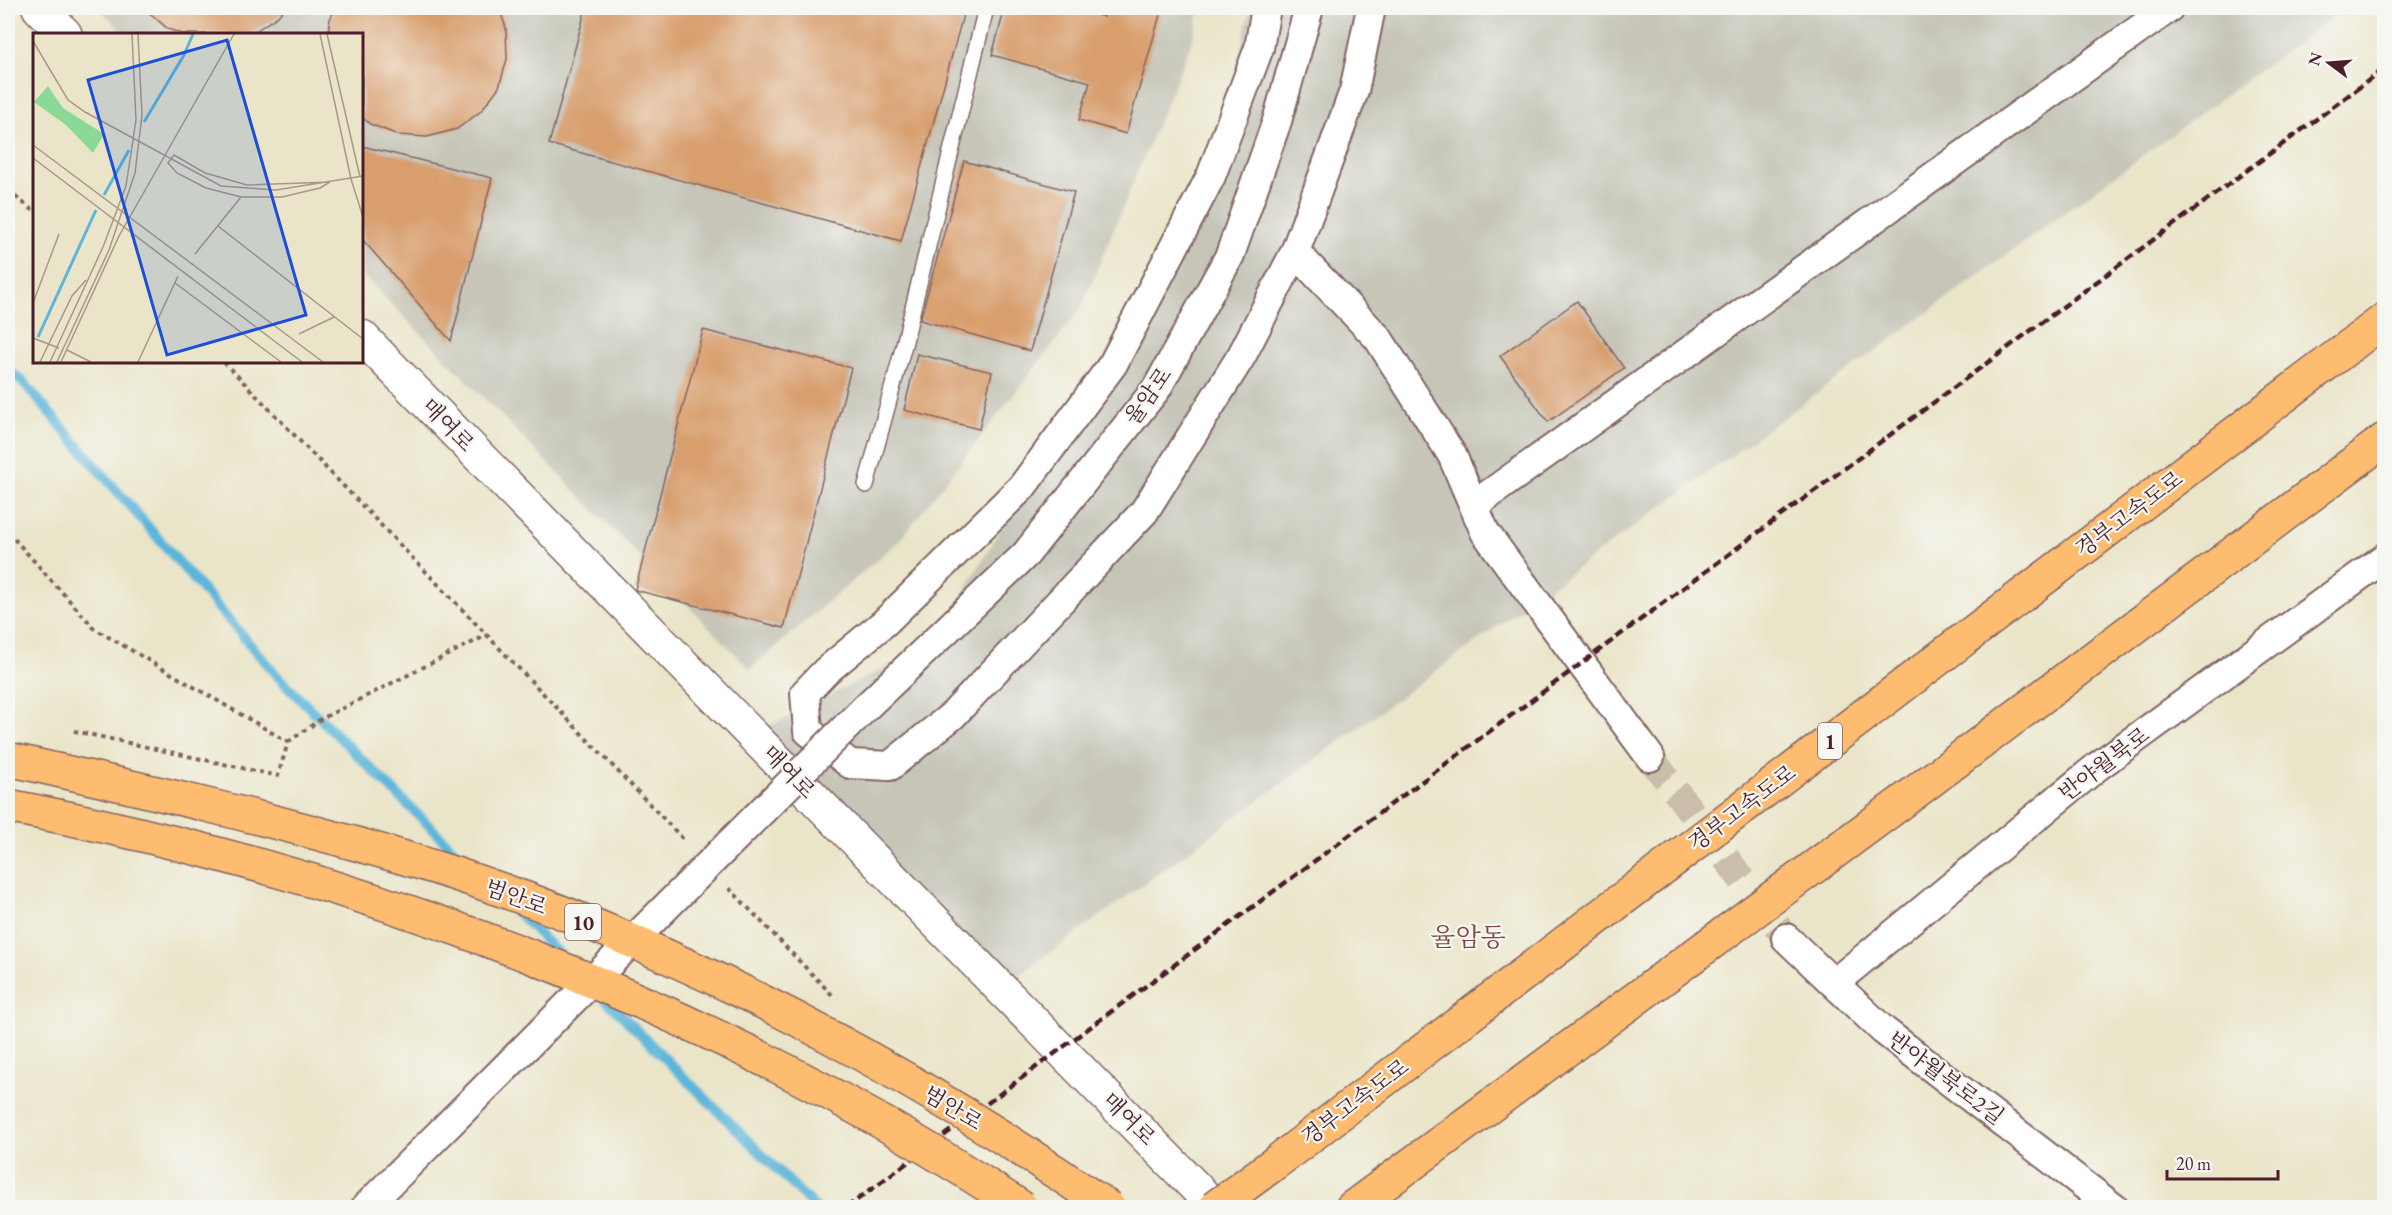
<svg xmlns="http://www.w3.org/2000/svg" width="2392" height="1215" font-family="'EB Garamond','Noto Serif KR',serif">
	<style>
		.industrial { fill: #c6c5b8 }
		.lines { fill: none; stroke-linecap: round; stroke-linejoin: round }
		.stream { stroke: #5cb5da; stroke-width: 10 }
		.building { fill: #d89e6d }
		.minor-tunnel { stroke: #cabda9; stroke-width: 28; stroke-dasharray: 28 14; stroke-linecap: butt }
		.service-casing { stroke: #826462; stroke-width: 18 }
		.minor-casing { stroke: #826462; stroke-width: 32 }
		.tertiary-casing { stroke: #826462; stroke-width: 36 }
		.motorway-casing { stroke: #826462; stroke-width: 36 }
		.path { stroke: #826462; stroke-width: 4; stroke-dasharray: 4.5 4.5; stroke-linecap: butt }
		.service { stroke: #fff; stroke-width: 15 }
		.minor { stroke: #fff; stroke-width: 28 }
		.tertiary { stroke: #fff; stroke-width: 33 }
		.motorway { stroke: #fdbc70; stroke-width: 33 }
		.rail { stroke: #4a1f2b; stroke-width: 4.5; stroke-dasharray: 9 4.5; stroke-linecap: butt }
		.minor-bridge-casing { stroke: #826462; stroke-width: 32; stroke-linecap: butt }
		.trunk-bridge-casing { stroke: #826462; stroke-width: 36; stroke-linecap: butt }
		.motorway-bridge-casing { stroke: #826462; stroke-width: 36; stroke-linecap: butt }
		.minor-bridge { stroke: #fff; stroke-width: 28 }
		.trunk-bridge { stroke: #fdbc70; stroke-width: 33 }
		.motorway-bridge { stroke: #fdbc70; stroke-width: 33 }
		.labels { text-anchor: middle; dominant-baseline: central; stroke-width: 4.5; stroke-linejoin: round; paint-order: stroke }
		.shield { fill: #f6f6f2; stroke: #7e6067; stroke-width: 1.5 }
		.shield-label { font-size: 21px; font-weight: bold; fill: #4a1f2b }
		.street-label { font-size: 22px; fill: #4a1f2b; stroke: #f6f6f2 }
		.quarter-label { font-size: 26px; fill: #7c4b42; stroke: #f6f6f2 }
		.inset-river { fill: none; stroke: #5cb5da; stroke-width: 3 }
		.inset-road { fill: none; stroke: #aa9689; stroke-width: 1.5 }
		.view { fill: #1d4ed8; fill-opacity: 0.15; stroke: #1d4ed8; stroke-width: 3 }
		.inset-edge { fill: none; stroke: #4a1f2b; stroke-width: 3 }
	</style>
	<rect width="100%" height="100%" fill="#f6f6f2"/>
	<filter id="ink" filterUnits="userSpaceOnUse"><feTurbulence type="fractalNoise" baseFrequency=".0167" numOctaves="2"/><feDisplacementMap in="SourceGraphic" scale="12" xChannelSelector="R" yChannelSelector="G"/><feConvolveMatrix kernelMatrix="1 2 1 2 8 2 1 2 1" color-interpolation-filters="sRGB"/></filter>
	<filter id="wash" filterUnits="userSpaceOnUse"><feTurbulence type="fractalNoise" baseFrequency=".008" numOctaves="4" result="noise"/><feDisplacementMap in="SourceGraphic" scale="24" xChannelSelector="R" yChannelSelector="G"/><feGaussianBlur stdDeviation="1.35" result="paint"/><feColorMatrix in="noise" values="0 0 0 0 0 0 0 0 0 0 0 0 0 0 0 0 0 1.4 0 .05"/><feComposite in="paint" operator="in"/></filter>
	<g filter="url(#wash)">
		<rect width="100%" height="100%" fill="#eae5c8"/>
		<path class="industrial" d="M99 8H1200L1193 39 1080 310 900 540 750 669 362 274V34H125Z
			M1250 8H2345L1000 989 752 735 933 643 1211 177Z"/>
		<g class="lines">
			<path class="stream" d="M8 370 23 382 278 677 473 869
				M510 905 563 958
				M606 1000 816 1208"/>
		</g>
		<g id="blocks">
			<path class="building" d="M144 8H285L278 16 251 34H182L168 29Z
				M336 8H499L506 28 507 59 499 87 481 111 457 129 427 137 398 135 370 124 362 117V34H328L330 19Z
				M586 8H965L901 241 549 144Z
				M1005 8H1070L1104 17 1106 8H1162L1126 134 1079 120 1090 82 992 55Z
				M362 146 492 178 451 341 362 239Z
				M964 161 1074 192 1030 351 920 320Z
				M1577 301 1624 368 1548 422 1500 356Z
				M703 330 851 368 784 628 635 590Z
				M917 354 992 372 979 429 904 410Z"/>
		</g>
	</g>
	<g filter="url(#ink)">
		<use href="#blocks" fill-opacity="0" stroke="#826462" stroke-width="1.5"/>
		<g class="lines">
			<path class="minor-tunnel" d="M1650 757 1786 938"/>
			<defs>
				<path id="service" d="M866 485 904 345 986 8"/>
				<path id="minor" d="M1266 8 1259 48 1211 176 1113 364 1022 487 884 623 826 671 805 693 808 731 850 764 890 766 953 715 1144 512 1242 355 1295 252 1354 91 1371 8
					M1295 252 1378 338 1452 455 1485 532 1650 757
					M1474 505 2169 8
					M865 708 1026 554 1157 388 1230 255 1277 121 1309 8
					M1786 938 1883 1030 2114 1208
					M1834 983 2098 766 2384 558
					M365 1208 383 1190"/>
				<path id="tertiary" d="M39 8 65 34
					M362 337 1216 1208"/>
				<path id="motorway" d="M1275 1163 2384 320
					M1352 1208 1898 805 2384 440"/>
			</defs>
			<use href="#service" class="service-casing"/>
			<use href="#minor" class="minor-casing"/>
			<use href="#tertiary" class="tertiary-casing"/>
			<use href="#motorway" class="motorway-casing"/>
			<path class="path" d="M8 191 34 211
				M224 362 685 841
				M8 532 95 629 288 742 278 776 70 730
				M288 742 321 719 487 635
				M729 888 834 997"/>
			<use href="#service" class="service"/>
			<use href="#minor" class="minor"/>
			<use href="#tertiary" class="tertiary"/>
			<use href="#motorway" class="motorway"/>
			<path class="rail" d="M846 1208 2384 69"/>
			<defs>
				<path id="minor-bridge" d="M383 1190 865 708"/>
				<path id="trunk-bridge" d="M8 759C141 789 274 819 405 858 656 934 893 1059 1109 1208
					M8 806C359 873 723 1010 1022 1208"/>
				<path id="motorway-bridge" d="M1214 1208 1275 1163"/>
			</defs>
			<use href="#minor-bridge" class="minor-bridge-casing"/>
			<use href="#trunk-bridge" class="trunk-bridge-casing"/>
			<use href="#motorway-bridge" class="motorway-bridge-casing"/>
			<use href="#minor-bridge" class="minor-bridge"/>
			<use href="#trunk-bridge" class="trunk-bridge"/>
			<use href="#motorway-bridge" class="motorway-bridge"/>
		</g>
	</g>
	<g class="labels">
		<g class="shield">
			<rect x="1818" y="723" width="24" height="36" rx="4.5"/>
			<rect x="565" y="904" width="36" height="36" rx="4.5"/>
		</g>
		<g class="shield-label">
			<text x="1830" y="741">1</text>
			<text x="583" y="922">10</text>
		</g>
		<g class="street-label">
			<text transform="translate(1148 396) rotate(-55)">율암로</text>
			<text transform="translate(448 425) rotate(46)">매여로</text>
			<text transform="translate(2129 514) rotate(-37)">경부고속도로</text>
			<text transform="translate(2104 764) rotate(-37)">반야월북로</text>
			<text transform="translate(789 772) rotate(46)">매여로</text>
			<text transform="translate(1742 808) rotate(-37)">경부고속도로</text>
			<text transform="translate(516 897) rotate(20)">범안로</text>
			<text transform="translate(1946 1078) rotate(37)">반야월북로2길</text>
			<text transform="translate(1355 1102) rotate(-37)">경부고속도로</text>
			<text transform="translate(953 1108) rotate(31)">범안로</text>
			<text transform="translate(1129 1119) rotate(45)">매여로</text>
		</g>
		<g class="quarter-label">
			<text x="1468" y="937">율암동</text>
		</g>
	</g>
	<g transform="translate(33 33)">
		<rect width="330" height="330" fill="#eae5c8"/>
		<path d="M15 53 30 75 71 101 60 120 33 92 1 69Z" fill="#8bd997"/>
		<path class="inset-river" d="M111 89 151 22 160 1M71 162 96 117M5 304 63 177"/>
		<path class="inset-road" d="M287 1 318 146M294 1 327 144M0 8 35 67 52 79 188 153 243 157 330 143M0 112 290 329M141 122 172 140 214 152 297 149 287 155 249 164H208L173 155 144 140 135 130ZM0 125 269 329M318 146 330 184M185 193 330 306M162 221 208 164M142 250 248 329M0 270 26 201M266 301 301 284M0 305 26 315M34 317 58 329M7 329 39 263 53 247M17 329 70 214 93 153 103 87 99 1M24 329 76 217 102 140 109 82 105 1M28 329 86 203 201 1M105 329 145 243"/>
		<path class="view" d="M194 7 273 282 134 322 55 47Z"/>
		<rect width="330" height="330" class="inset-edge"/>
	</g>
	<rect width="2392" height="1215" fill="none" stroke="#f6f6f2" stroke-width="30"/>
	<g transform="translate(2329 63) rotate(286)" stroke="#f6f6f2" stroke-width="4.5" paint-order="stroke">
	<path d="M0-4.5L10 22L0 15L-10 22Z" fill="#4a1f2b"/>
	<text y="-9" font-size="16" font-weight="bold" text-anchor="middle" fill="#4a1f2b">N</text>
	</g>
	<path d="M2167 1170v9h111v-9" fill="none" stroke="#4a1f2b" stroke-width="3"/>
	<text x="2176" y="1170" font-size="18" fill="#4a1f2b" stroke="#f6f6f2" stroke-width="4.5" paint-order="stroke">20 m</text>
</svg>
